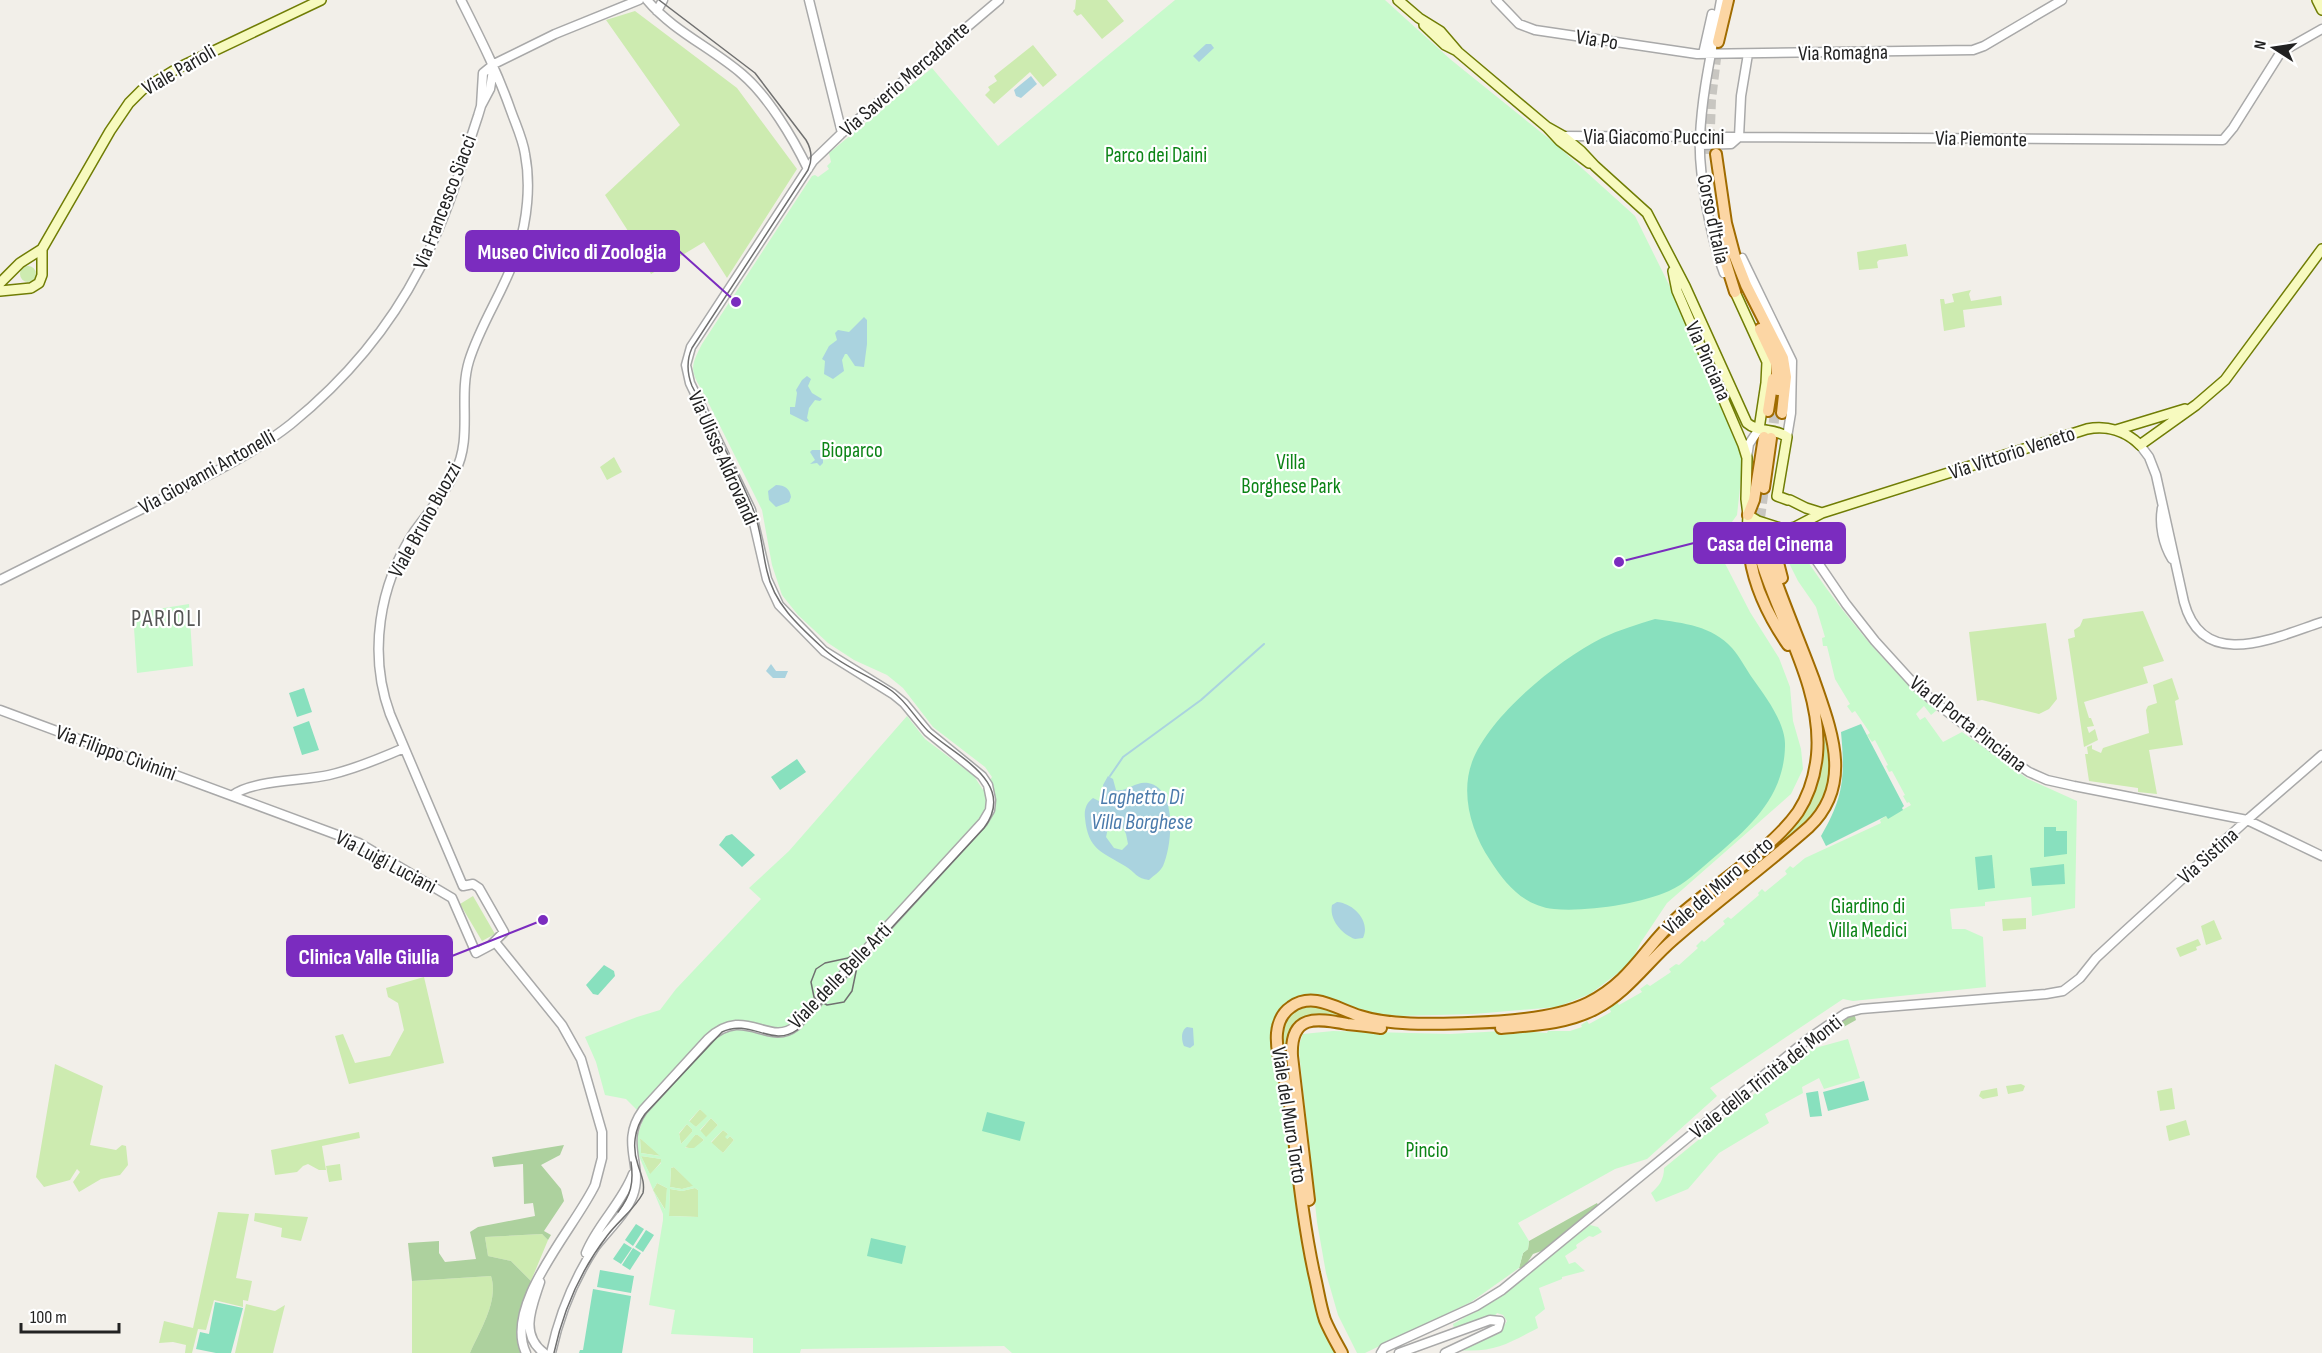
<svg xmlns="http://www.w3.org/2000/svg" width="2322" height="1353" font-family="'Sofia Sans Condensed',sans-serif">
	<style>
		.grass { fill: #cdebb0 }
		.forest { fill: #add19e }
		.park { fill: #c8facc; fill-rule: evenodd }
		.pitch { fill: #88e0be }
		.water { fill: #aad3df; fill-rule: evenodd }
		.lines { fill: none; stroke-linecap: round; stroke-linejoin: round }
		.stream { stroke: #aad3df; stroke-width: 2 }
		.primary-tunnel { stroke: #c8c6c1; stroke-width: 10; stroke-dasharray: 10 5; stroke-linecap: butt }
		.tertiary-casing { stroke: #a9a9a9; stroke-width: 11 }
		.secondary-casing { stroke: #707d05; stroke-width: 12 }
		.primary-casing { stroke: #a06b00; stroke-width: 14 }
		.tertiary { stroke: #fff; stroke-width: 8 }
		.secondary { stroke: #f7fabf; stroke-width: 9 }
		.primary { stroke: #fcd6a4; stroke-width: 10 }
		.tram { stroke: #707070; stroke-width: 1.5 }
		.labels { text-anchor: middle; dominant-baseline: central; stroke-width: 4.5; stroke-linejoin: round; paint-order: stroke }
		.street-label { font-size: 21px; fill: #222; stroke: #fff }
		.park-label { font-size: 21px; fill: #0c8416; stroke: #fff }
		.water-label { font-size: 22px; font-style: italic; fill: #4a7aab; stroke: #fff }
		.quarter-label { font-size: 24px; letter-spacing: 1.5px; fill: #555; stroke: #fff }
		.leader { fill: none; stroke: #7b2cbf; stroke-width: 2 }
		.callout-dot { fill: #7b2cbf; stroke: #fff; stroke-width: 2 }
		.callout { fill: #7b2cbf; stroke: #7b2cbf; stroke-width: 2 }
		.callout-label { font-size: 22px; text-anchor: middle; font-weight: bold; fill: #fff }
	</style>
	<rect width="100%" height="100%" fill="#f2efe9"/>
	<path class="grass" d="M1076 0H1107L1124 21 1102 39 1081 14 1077 16 1073 11 1075 9Z
		M635 11 737 88 797 169 727 278 704 242 651 274 628 231 605 195 680 125 606 20Z
		M1033 45 1057 75 1043 87 1030 72 994 104 985 95 990 90 988 87 997 81 994 76Z
		M1906 244 1908 256 1879 260 1877 262 1878 268 1859 270 1857 252Z
		M20 274a8 8 0 1 1 16 0a8 8 0 1 1-16 0Z
		M1971 290 1969 294 1971 301 2001 296 2002 305 1963 310 1965 327 1944 331 1940 299H1944L1945 304 1954 302 1952 294Z
		M614 457 622 472 607 480 600 467Z
		M2143 611 2164 661 2143 667 2148 683 2084 702 2089 718H2091L2094 726 2087 727 2089 733 2095 729 2098 740 2084 747 2068 639 2075 637 2074 630 2080 626 2083 619Z
		M2046 623 2057 699 2049 709 2039 714 1982 700 1977 701 1969 632Z
		M2172 678 2179 699 2175 701 2183 745 2149 750 2157 794 2138 792V788L2089 781 2085 754H2088L2087 747 2092 745V749L2101 753 2103 748 2149 733 2146 710 2148 706 2157 703 2153 685Z
		M1821 712C1836 756 1836 782 1810 821L1644 963 1681 920 1795 822 1822 741Z
		M473 896 495 934 482 941 460 904Z
		M2026 918V929L2003 931 2002 919Z
		M2214 920 2222 939 2206 945 2201 926Z
		M2198 939 2201 945 2196 947 2197 950 2180 957 2176 948Z
		M424 977 444 1063 349 1084 335 1036 343 1034 355 1063 390 1056 404 1030 398 1003 388 997 386 988Z
		M1318 1004 1370 1023H1296L1289 1033 1288 1042 1293 1100C1289 1078 1272 1030 1291 1013 1298 1006 1309 1005 1318 1004Z
		M55 1064 103 1086 90 1145 116 1150 122 1145 126 1146 128 1165 120 1175 101 1179 79 1192 73 1182 80 1172 77 1169 70 1180 44 1187 36 1177Z
		M2021 1084 2025 1086 2023 1091 2008 1094 2006 1086Z
		M1997 1088 1998 1096 1983 1099 1979 1096 1981 1091Z
		M2172 1088 2175 1109 2160 1111 2157 1091Z
		M700 1109 708 1116 696 1127 689 1122Z
		M711 1118 718 1125 706 1138 700 1131Z
		M2186 1120 2190 1135 2169 1141 2166 1126Z
		M687 1124 692 1129V1132L681 1144 679 1134Z
		M723 1130 728 1134 727 1139 730 1136 734 1140 723 1153 711 1143Z
		M359 1132 360 1138 322 1146 326 1170H319L308 1164 303 1166 297 1172 275 1175 271 1150Z
		M695 1135H698L704 1140 694 1149 684 1147Z
		M640 1138 661 1156 641 1153Z
		M641 1156 662 1159 661 1162 650 1175Z
		M340 1164 342 1180 329 1182 326 1166Z
		M674 1167 694 1186 682 1189 670 1187 671 1168Z
		M657 1183 667 1188 666 1211 653 1190Z
		M695 1188 698 1190V1217L669 1216 670 1189 682 1191Z
		M218 1212 249 1214 236 1278 252 1281 248 1301 243 1300V1307L214 1300 206 1330 198 1329 192 1353H185L186 1345 173 1342 159 1343 164 1321 193 1328Z
		M255 1213 308 1217 301 1241 281 1237 282 1228 254 1221Z
		M542 1234 548 1240 531 1281 511 1261 488 1256 485 1237Z
		M491 1276C499 1301 480 1330 470 1353H412V1281Z
		M246 1304 275 1311 285 1305 273 1353H235Z"/>
	<path class="forest" d="M1854 1013 1856 1020 1817 1042 1814 1041 1812 1038 1845 1016Z
		M564 1145 560 1155 541 1165 561 1189 564 1201 544 1231 551 1235 548 1240 542 1234 485 1237 488 1256 511 1261 531 1281C520 1311 513 1321 522 1353H470C480 1330 499 1301 491 1276L412 1281 408 1243 439 1241V1253L445 1262 476 1259 470 1232 478 1227 535 1216 533 1203 524 1204 523 1164 494 1167 492 1157Z
		M1597 1203 1598 1205 1547 1249 1533 1254 1523 1269 1519 1268 1523 1253 1528 1249 1529 1241Z"/>
	<path class="park" d="M1175 0H1385L1450 59 1553 142 1635 216 1718 384 1744 451 1737 515 1719 540 1717 548 1750 612 1779 658 1790 687 1793 721 1801 749 1803 769 1791 794 1667 903 1641 942 1630 964 1590 994 1557 1007 1474 1014 1400 1016 1371 1014 1332 999 1311 995 1291 1001 1281 1011 1283 1095 1301 1239 1318 1316 1337 1353H1012L1004 1346 801 1349 800 1353H753V1338L671 1334 675 1310 649 1305 663 1220V1214L637 1151 638 1134 644 1117 626 1099 605 1095 596 1062 585 1037 637 1017 660 1010 676 989 761 899 749 888 789 851 907 716 925 739 974 776 983 790 992 777 985 767 933 727 903 688 887 675 854 660 828 643 798 615 782 595 772 565 762 510 703 392C690 371 690 367 702 344L812 176 815 175 818 177 829 169 827 166 831 162 829 153 932 68 998 146ZM700 1109 707 1116 696 1127 689 1121ZM711 1118 718 1125 706 1137 700 1130ZM687 1124 692 1129V1132L681 1144 679 1133ZM723 1130 728 1134 725 1137 727 1139 730 1136 734 1140 723 1153 711 1142ZM695 1135H698L704 1140 694 1148H685ZM640 1139H641L660 1156 641 1153ZM641 1156 661 1159V1163L650 1174ZM674 1167 693 1186 682 1189 670 1187 671 1168ZM657 1183 667 1188 665 1210 653 1190ZM695 1188 698 1190V1217L669 1216 670 1189 682 1191Z
		M1786 557 1806 559C1843 614 1886 667 1937 710L1931 715 1924 706 1916 714 1920 720 1925 717 1943 742 1962 732 2028 779 2077 801 2075 908 2032 916 2031 897 1985 902V906L1950 909 1952 929H1965L1983 937 1986 987 1853 1001 1843 999 1710 1088 1717 1096 1647 1159 1615 1169 1518 1223 1529 1241 1528 1249 1523 1253 1519 1268 1471 1302 1365 1353H1357L1338 1315 1326 1273 1317 1222 1299 1052 1300 1042 1303 1034 1333 1031 1450 1034 1519 1030V1031L1547 1033 1548 1031H1570L1582 1027 1581 1025 1587 1021 1589 1024 1611 1012 1609 1007 1617 1002 1619 1005 1642 992 1640 989 1647 984 1650 986 1671 972 1669 969 1676 964 1679 965 1698 948 1696 946 1702 940 1704 942 1725 924 1723 921 1728 917 1731 919 1759 895 1758 893 1762 889 1765 892 1787 874 1785 871 1790 866 1793 868 1805 858 1881 823 1880 820 1886 816 1888 818 1911 805 1909 802 1907 803 1903 796 1905 795 1892 771 1889 772 1886 766 1888 765 1875 740 1872 742 1867 735 1870 733 1855 711 1852 713 1847 706 1850 704 1835 679 1827 646H1823L1822 638 1825 637 1816 607 1798 581Z
		M189 604 193 666 137 673 133 613Z
		M1848 1039 1860 1078 1824 1089 1819 1078 1802 1087 1803 1093 1765 1114 1769 1123 1719 1153 1688 1189 1656 1202 1651 1193C1659 1186 1664 1180 1664 1168L1808 1050Z
		M1590 1225 1598 1227 1602 1232 1593 1237 1589 1236 1576 1245 1577 1248 1565 1256 1569 1264 1575 1262 1585 1271 1562 1277V1279L1539 1288 1545 1309 1535 1317 1538 1328C1507 1344 1494 1353 1458 1350L1500 1332 1507 1321 1503 1315 1497 1313 1494 1317 1454 1328 1453 1324 1494 1301Z"/>
	<path class="pitch" d="M1655 619C1684 623 1712 626 1732 648 1740 657 1746 669 1753 679 1766 697 1786 724 1785 746 1784 799 1747 829 1711 860 1698 871 1685 884 1669 891 1640 904 1586 912 1554 909 1524 906 1506 885 1490 860 1472 833 1460 795 1472 762 1490 715 1558 660 1602 638 1619 630 1638 624 1655 619Z
		M304 688 312 712 297 717 289 693Z
		M309 721 319 750 302 755 293 727Z
		M1861 724 1904 806 1902 808 1903 810 1888 819 1886 816 1826 846 1821 836C1844 797 1845 776 1841 732Z
		M797 759 806 772 780 790 771 777Z
		M2056 827V831H2067V854L2044 857V827Z
		M732 834 755 855 742 867 719 845 726 836Z
		M1992 855 1995 888 1978 890 1975 857Z
		M2064 864 2065 884 2032 886 2030 868Z
		M604 965 614 971 615 976 598 995 593 994 586 985Z
		M1864 1081 1869 1100 1828 1111 1823 1092Z
		M1818 1091 1822 1116 1810 1117 1806 1093Z
		M987 1112 1025 1122 1020 1141 982 1131Z
		M636 1224 644 1229 633 1246 625 1240Z
		M646 1230 654 1235 643 1252 635 1247Z
		M871 1238 906 1246 902 1264 867 1256Z
		M624 1243 632 1248 621 1264 613 1259Z
		M633 1248 641 1253 630 1270 622 1265Z
		M600 1270 634 1276 631 1293 597 1287Z
		M593 1289 631 1296 622 1353H579L580 1350H583Z
		M215 1302 243 1308 231 1353H216L196 1349 200 1332 209 1334Z"/>
	<path class="water" d="M1206 44H1211L1214 48 1199 62 1193 56Z
		M1031 76 1037 84 1021 98 1016 96 1014 90Z
		M864 317 867 320V344L864 367 855 366 847 354H845L842 360 844 371 833 379 824 374 825 361 822 359 829 346 837 340 835 333 838 330 849 332Z
		M807 376 811 379 808 386 812 393 822 399 820 401 815 400 809 408 807 418 809 421 806 422 790 414V407H795L797 393 796 390 802 380Z
		M812 450H820L823 453V463L820 466 817 463 810 464 815 460 810 452Z
		M776 485C785 485 790 489 791 497L789 502 776 507 769 500 768 491Z
		M771 664 776 671H788L785 678H773L766 671Z
		M1108 776 1113 779 1116 790C1128 792 1135 781 1148 783 1178 788 1172 846 1163 866 1160 872 1154 875 1149 880 1137 879 1135 872 1125 866 1102 852 1088 850 1085 818 1084 810 1086 803 1093 798L1099 801 1105 798 1103 785ZM1114 825 1122 826 1126 834 1128 844 1122 850 1114 848 1106 837 1108 828Z
		M1337 902C1353 903 1371 921 1363 938L1355 939C1342 934 1329 920 1332 905Z
		M1187 1027 1193 1028 1194 1045 1190 1048 1184 1046C1181 1040 1181 1030 1187 1027Z"/>
	<g class="lines">
		<path class="stream" d="M1110 776 1123 757 1201 700 1264 644"/>
		<path class="primary-tunnel" d="M1709 154 1711 100 1718 42
			M1772 438 1775 411
			M1762 563 1759 526 1764 488"/>
		<defs>
			<path id="tertiary" d="M647 0C673 31 712 48 742 74 768 96 793 138 808 169
				M809 0 842 133
				M1496 0 1519 24 1535 30 1697 54 1973 50 1984 46 2062 0
				M1721 0C1713 46 1702 90 1700 137 1698 173 1711 239 1724 273
				M657 11 663 0
				M1703 54 1712 14
				M481 106 490 89 494 64
				M1560 136 2223 140 2233 128 2279 55 2285 50 2322 29
				M1739 137 1741 96 1748 54
				M1700 145 1731 144 1739 137
				M1742 258 1792 361 1791 413 1787 437
				M2140 445 2149 457 2156 475 2184 602C2203 673 2276 637 2322 622
				M1747 458 1749 444 1759 429
				M2162 508C2159 525 2163 544 2172 559
				M1750 557 1800 553 1814 557 1846 604 1875 641 1915 685 1931 699 1995 749 2029 772 2047 780 2074 786 2247 820 2322 856
				M0 580C55 552 111 525 166 497 209 475 253 454 291 424 344 381 389 328 420 268 446 220 461 167 478 116L481 106 483 73 494 64 555 34 639 0
				M0 710 359 843 452 898 476 953 491 945 504 932 479 888 473 884 463 886 390 714C368 654 379 585 414 532 428 512 445 494 455 472 473 438 458 397 469 361 481 322 506 288 518 249 527 220 531 185 525 154 523 140 516 125 511 111 497 71 480 38 461 0
				M233 795C253 780 303 781 329 775 355 769 379 759 404 748
				M495 942 562 1025 581 1059 602 1132V1158L595 1185C574 1229 503 1305 526 1353
				M586 1253C597 1225 622 1203 633 1174
				M540 1282C532 1307 519 1334 544 1353
				M551 1353C559 1316 574 1279 595 1247 607 1231 626 1214 633 1195 644 1165 619 1143 643 1110L708 1039C745 1004 768 1048 796 1026L983 822 990 810 991 800 988 785 982 776 928 732 904 703 893 694 824 651 779 605 767 579 751 510 690 383 686 365 691 347 813 161 842 133 999 0
				M1381 1353 1384 1348 1476 1306 1502 1290 1808 1039 1846 1013 1861 1009 2046 994 2063 991 2080 978 2096 958 2124 932 2247 820 2322 755
				M1399 1353 1490 1320 1500 1321 1498 1328 1445 1353"/>
			<path id="secondary" d="M1398 0 1419 18 1440 31 1458 52 1547 127 1560 141 1589 163
				M2317 0 2322 10
				M1424 25 1445 45 1457 51
				M1547 127 1563 136 1581 151 1595 166 1647 213 1685 286 1747 423C1758 433 1776 428 1787 437L1777 496 1788 500
				M1673 271 1677 291 1743 445 1747 458 1746 499 1748 515 1747 535 1750 557
				M0 283 20 263 42 249
				M0 291 31 288 39 283 42 275V249L110 131 129 103 142 90 178 68 321 0
				M1735 292 1767 362 1766 383 1759 429
				M2116 430 2185 409
				M1790 500 1806 508 1822 513
				M1748 515 1758 521 1783 529
				M1786 529 1795 527 1822 513 2087 429C2107 425 2126 431 2140 445L2196 405 2225 380 2322 249"/>
			<path id="primary" d="M1718 42 1728 0
				M1716 154 1726 223 1735 257 1746 285 1783 358 1786 377 1782 413
				M1720 224 1725 260 1735 292
				M1760 329 1776 363 1778 390
				M1768 411 1773 379
				M1764 488 1771 438
				M1748 515 1754 500 1764 437
				M1776 555 1782 578
				M1750 557C1755 589 1770 619 1788 645
				M1501 1028C1534 1025 1566 1024 1595 1009 1628 992 1647 962 1674 939 1718 900 1765 866 1809 827 1854 784 1831 730 1814 680 1800 642 1784 605 1771 567
				M1309 1200 1292 1056C1290 1014 1316 1018 1347 1024 1359 1025 1370 1026 1381 1028
				M1342 1353C1336 1342 1330 1332 1325 1320 1320 1305 1318 1289 1314 1273 1302 1217 1297 1161 1290 1105 1287 1082 1275 1056 1277 1033 1278 1023 1282 1013 1291 1007 1313 991 1337 1009 1360 1016 1391 1026 1435 1024 1468 1023 1505 1022 1555 1019 1588 1003 1633 980 1644 947 1679 916 1715 884 1771 850 1798 812 1809 795 1815 775 1817 755 1823 690 1781 624 1762 563"/>
		</defs>
		<use href="#tertiary" class="tertiary-casing"/>
		<use href="#secondary" class="secondary-casing"/>
		<use href="#primary" class="primary-casing"/>
		<use href="#tertiary" class="tertiary"/>
		<use href="#secondary" class="secondary"/>
		<use href="#primary" class="primary"/>
		<path class="tram" d="M857 967 852 991 844 1002 827 1005 814 997 811 982 816 969 825 963 848 958 865 946
			M618 1212C631 1195 634 1183 631 1162
			M554 1353C563 1311 581 1270 607 1236 618 1221 635 1209 643 1193 645 1182 641 1175 638 1165 632 1148 634 1129 645 1114L722 1032C750 1018 772 1048 797 1030L984 828C1018 782 955 756 928 731 915 718 907 702 892 691 871 676 845 668 825 650 801 628 774 605 767 571 762 551 761 528 753 509 736 467 713 426 692 386 687 373 686 361 692 348L808 170C813 159 812 150 806 140L755 73 659 0"/>
	</g>
	<g class="labels">
		<g class="street-label">
			<text transform="translate(1597 40) rotate(9)">Via Po</text>
			<text transform="translate(1843 53) rotate(-1)">Via Romagna</text>
			<text transform="translate(179 70) rotate(-30)">Viale Parioli</text>
			<text transform="translate(905 79) rotate(-41)">Via Saverio Mercadante</text>
			<text x="1654" y="137">Via Giacomo Puccini</text>
			<text transform="translate(1981 139) rotate(1)">Via Piemonte</text>
			<text transform="translate(445 202) rotate(-69)">Via Francesco Siacci</text>
			<text transform="translate(1713 219) rotate(78)">Corso d'Italia</text>
			<text transform="translate(1708 361) rotate(66)">Via Pinciana</text>
			<text transform="translate(2012 453) rotate(-18)">Via Vittorio Veneto</text>
			<text transform="translate(723 458) rotate(66)">Via Ulisse Aldrovandi</text>
			<text transform="translate(207 472) rotate(-29)">Via Giovanni Antonelli</text>
			<text transform="translate(425 520) rotate(-61)">Viale Bruno Buozzi</text>
			<text transform="translate(1968 724) rotate(38)">Via di Porta Pinciana</text>
			<text transform="translate(116 753) rotate(20)">Via Filippo Civinini</text>
			<text transform="translate(2208 856) rotate(-42)">Via Sistina</text>
			<text transform="translate(386 862) rotate(28)">Via Luigi Luciani</text>
			<text transform="translate(1718 886) rotate(-41)">Viale del Muro Torto</text>
			<text transform="translate(840 976) rotate(-46)">Viale delle Belle Arti</text>
			<text transform="translate(1766 1077) rotate(-38)">Viale della Trinità dei Monti</text>
			<text transform="translate(1289 1115) rotate(81)">Viale del Muro Torto</text>
		</g>
		<g class="park-label">
			<text x="1156" y="155">Parco dei Daini</text>
			<text x="852" y="450">Bioparco</text>
			<text x="1291" y="462">Villa<tspan x="1291" dy="24">Borghese Park</tspan></text>
			<text x="1868" y="906">Giardino di<tspan x="1868" dy="24">Villa Medici</tspan></text>
			<text x="1427" y="1150">Pincio</text>
		</g>
		<g class="water-label">
			<text x="1142" y="797">Laghetto Di<tspan x="1142" dy="25">Villa Borghese</tspan></text>
		</g>
		<g class="quarter-label">
			<text x="167" y="618">PARIOLI</text>
		</g>
	</g>
	<path class="leader" d="M736 302L679 251M1619 562L1694 543M543 920L452 956"/>
	<g class="callout-dot">
		<circle cx="736" cy="302" r="6"/>
		<circle cx="1619" cy="562" r="6"/>
		<circle cx="543" cy="920" r="6"/>
	</g>
	<g class="callout">
		<rect x="466" y="231" width="213" height="40" rx="6"/>
		<rect x="1694" y="523" width="151" height="40" rx="6"/>
		<rect x="287" y="936" width="165" height="40" rx="6"/>
	</g>
	<g class="callout-label">
		<text x="572" y="259">Museo Civico di Zoologia</text>
		<text x="1770" y="551">Casa del Cinema</text>
		<text x="369" y="964">Clinica Valle Giulia</text>
	</g>
	<g transform="translate(2274 48) rotate(282)" stroke="#ffffff" stroke-width="4.5" paint-order="stroke">
	<path d="M0-4.5L10 22L0 15L-10 22Z" fill="#222222"/>
	<text y="-9" font-size="16" font-weight="bold" text-anchor="middle" fill="#222222">N</text>
	</g>
	<path d="M21 1323v9h98v-9" fill="none" stroke="#222222" stroke-width="3"/>
	<text x="30" y="1323" font-size="18" fill="#222222" stroke="#ffffff" stroke-width="4.5" paint-order="stroke">100 m</text>
</svg>
